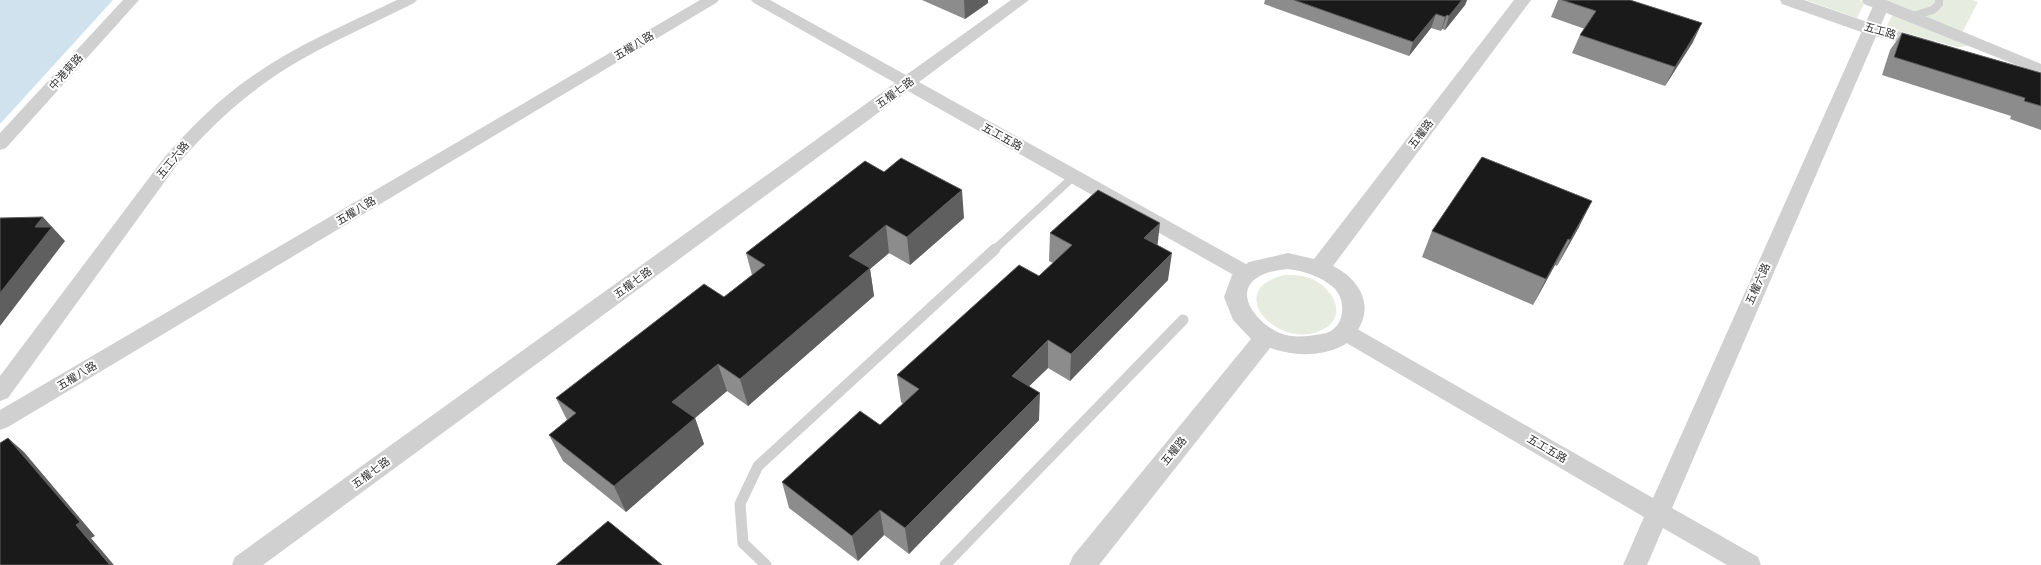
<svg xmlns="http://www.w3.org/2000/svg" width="2041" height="565" font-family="'Nunito Sans','Noto Sans TC',sans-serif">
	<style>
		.green { fill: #e6ecdf }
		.water { fill: #cfe2ee }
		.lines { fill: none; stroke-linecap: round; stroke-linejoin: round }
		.service-far1 { stroke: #d0d0d0; stroke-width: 8 }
		.service { stroke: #d0d0d0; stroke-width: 11 }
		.minor { fill: #d0d0d0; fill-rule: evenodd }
		.tertiary { fill: #d0d0d0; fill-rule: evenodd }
		.wall { fill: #8c8c8c }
		.shaded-wall { fill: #5f5f5f }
		.building { fill: #1a1a1a; stroke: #5f5f5f }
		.labels { text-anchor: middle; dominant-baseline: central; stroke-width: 4; stroke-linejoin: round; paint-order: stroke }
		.street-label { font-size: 11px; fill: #333; stroke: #fff }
	</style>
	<rect width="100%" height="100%" fill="#fff"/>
	<path class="green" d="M1806 0H1859L1865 2 1857 18Z
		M1880 0H1972L1978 2 1962 33Z
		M1893 14 1967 45V46L1957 47 1889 28 1887 25Z
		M1285 275C1294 275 1303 275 1312 279 1337 291 1349 320 1317 332 1275 347 1223 289 1285 275Z"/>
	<path class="water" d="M0 0H113L0 124Z"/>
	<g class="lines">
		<path class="service-far1" d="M1912 16 1933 10 1939 4V0
			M994 250 1073 177"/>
		<path class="service" d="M766 565 743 543 740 504 758 466 995 249
			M945 565 1183 320"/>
		<path class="minor" d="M123 0H139L6 148 0 150V133Z
			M397 0H417L414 3C363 29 308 51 262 85 230 108 202 136 176 166L8 398 0 401V376L164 158C190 128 218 100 251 77 296 45 347 24 397 0Z
			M700 0H719L716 3 8 427 0 430V410Z
			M751 0H770L906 75 1011 0H1029L919 82 1253 268 1256 273 1253 278 1246 280 1239 278 908 91 263 565H232L235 557 895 83 754 3Z
			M1885 0 1890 4 1672 508 1758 557 1761 565H1727L1663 528 1647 565H1623L1644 517 1338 338 1335 332 1338 326 1345 324 1352 326 1653 498 1874 4 1877 1Z"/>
		<path class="tertiary" d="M1514 0H1531L1333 266C1357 278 1374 302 1359 328 1355 336 1350 342 1342 346 1320 357 1293 356 1270 348L1099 565H1069L1073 556 1251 339 1233 320 1224 297 1232 275 1249 262 1288 253 1314 259ZM1288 269C1304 271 1320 276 1333 287 1348 300 1345 331 1322 334 1308 336 1294 339 1280 333 1257 324 1228 289 1264 274 1271 271 1280 270 1288 269Z
			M1780 0H1804L1876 25 1934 41 1937 45 1934 49 1928 50 1864 33 1782 4Z
			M1862 0H1886L2041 64V75L1864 4Z"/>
	</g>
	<path class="wall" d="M922 0H988V3L965 19Z
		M1265 0H1467L1465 5 1445 30 1442 29 1441 31 1431 28 1409 56 1264 4Z
		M1558 0H1630L1693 42 1665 86 1572 53 1580 35 1585 29 1551 17Z
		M1902 33 2041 73V130L2010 119 2011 116 1882 75 1890 50Z
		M865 161 964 218 910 265 889 253 870 269 874 296 748 406 727 391 695 418 704 444 626 512 563 461 549 435 567 420 556 398 724 297 752 275 746 253Z
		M1579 227 1557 266 1555 265 1533 305 1422 257 1432 231Z
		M1050 233 1157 245 1168 280 1070 381 1048 368 1029 386 1039 420 909 554 884 535 858 561 789 508 782 482 880 425 903 404 901 402 897 375 1039 276 1053 263 1049 261Z"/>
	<path class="shaded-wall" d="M964 0H988V3L965 19Z
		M1462 0H1467L1465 5 1445 30 1449 16Z
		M1436 14 1431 28 1409 56 1413 42Z
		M1447 15 1442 29 1441 31 1445 17Z
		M1702 23 1693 42 1665 86 1675 67Z
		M962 190 964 218 910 265 907 237Z
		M1592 201 1579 227 1557 266 1570 240Z
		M43 217 65 241 0 326V293L35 227Z
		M1160 223 1157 250 1144 238Z
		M886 225 889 253 870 269 874 296 748 406 740 379 849 256Z
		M1568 239 1555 265 1533 305 1546 279Z
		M1172 253 1168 280 1070 381 1071 354Z
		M1048 340V368L1012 403V376Z
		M718 364 727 391 695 418 704 444 626 512 614 486 672 402Z
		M1040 393 1039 420 909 554 905 528Z
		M8 438 24 452 95 536 91 538 114 565H110L76 525Z
		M880 510 884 535 858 561 852 536Z"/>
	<path class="building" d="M1294 0H1462L1449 16 1447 15 1445 17 1436 14 1413 42Z
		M1562 0H1630L1702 23 1675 67 1580 35 1596 11Z
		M1902 33 2041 73V106L2024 101 2025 98 1894 57Z
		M1482 157 1592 201 1570 240 1568 239 1546 279 1432 231Z
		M901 158 962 190 907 237 886 225 849 256 870 268 740 379 718 364 672 402 695 418 614 486 549 435 576 413 556 398 704 284 724 297 765 265 746 253 865 161 884 172Z
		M1098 190 1160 223 1144 238 1172 253 1071 354 1048 340 1012 376 1040 393 905 528 880 510 852 536 782 482 860 411 880 425 919 389 897 375 1019 265 1039 276 1072 245 1050 233Z
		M43 217 35 227H52L0 293V218Z
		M8 438 80 522 76 525 110 565H0V443Z
		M608 521 662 565H556Z"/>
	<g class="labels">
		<g class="street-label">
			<text transform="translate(1880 31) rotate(16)">五工路</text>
			<text transform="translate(634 46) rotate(-31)">五權八路</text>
			<text transform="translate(66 72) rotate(-48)">中港東路</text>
			<text transform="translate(895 93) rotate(-36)">五權七路</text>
			<text transform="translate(1421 134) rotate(-53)">五權路</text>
			<text transform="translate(1002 137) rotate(29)">五工五路</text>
			<text transform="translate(173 160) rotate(-51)">五工六路</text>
			<text transform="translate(356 211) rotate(-31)">五權八路</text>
			<text transform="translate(633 283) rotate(-36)">五權七路</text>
			<text transform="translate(1758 284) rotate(-66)">五權六路</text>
			<text transform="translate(77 376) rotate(-31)">五權八路</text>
			<text transform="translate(1547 449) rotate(30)">五工五路</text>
			<text transform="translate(1174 451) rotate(-51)">五權路</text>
			<text transform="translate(371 473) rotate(-36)">五權七路</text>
		</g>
	</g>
</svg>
